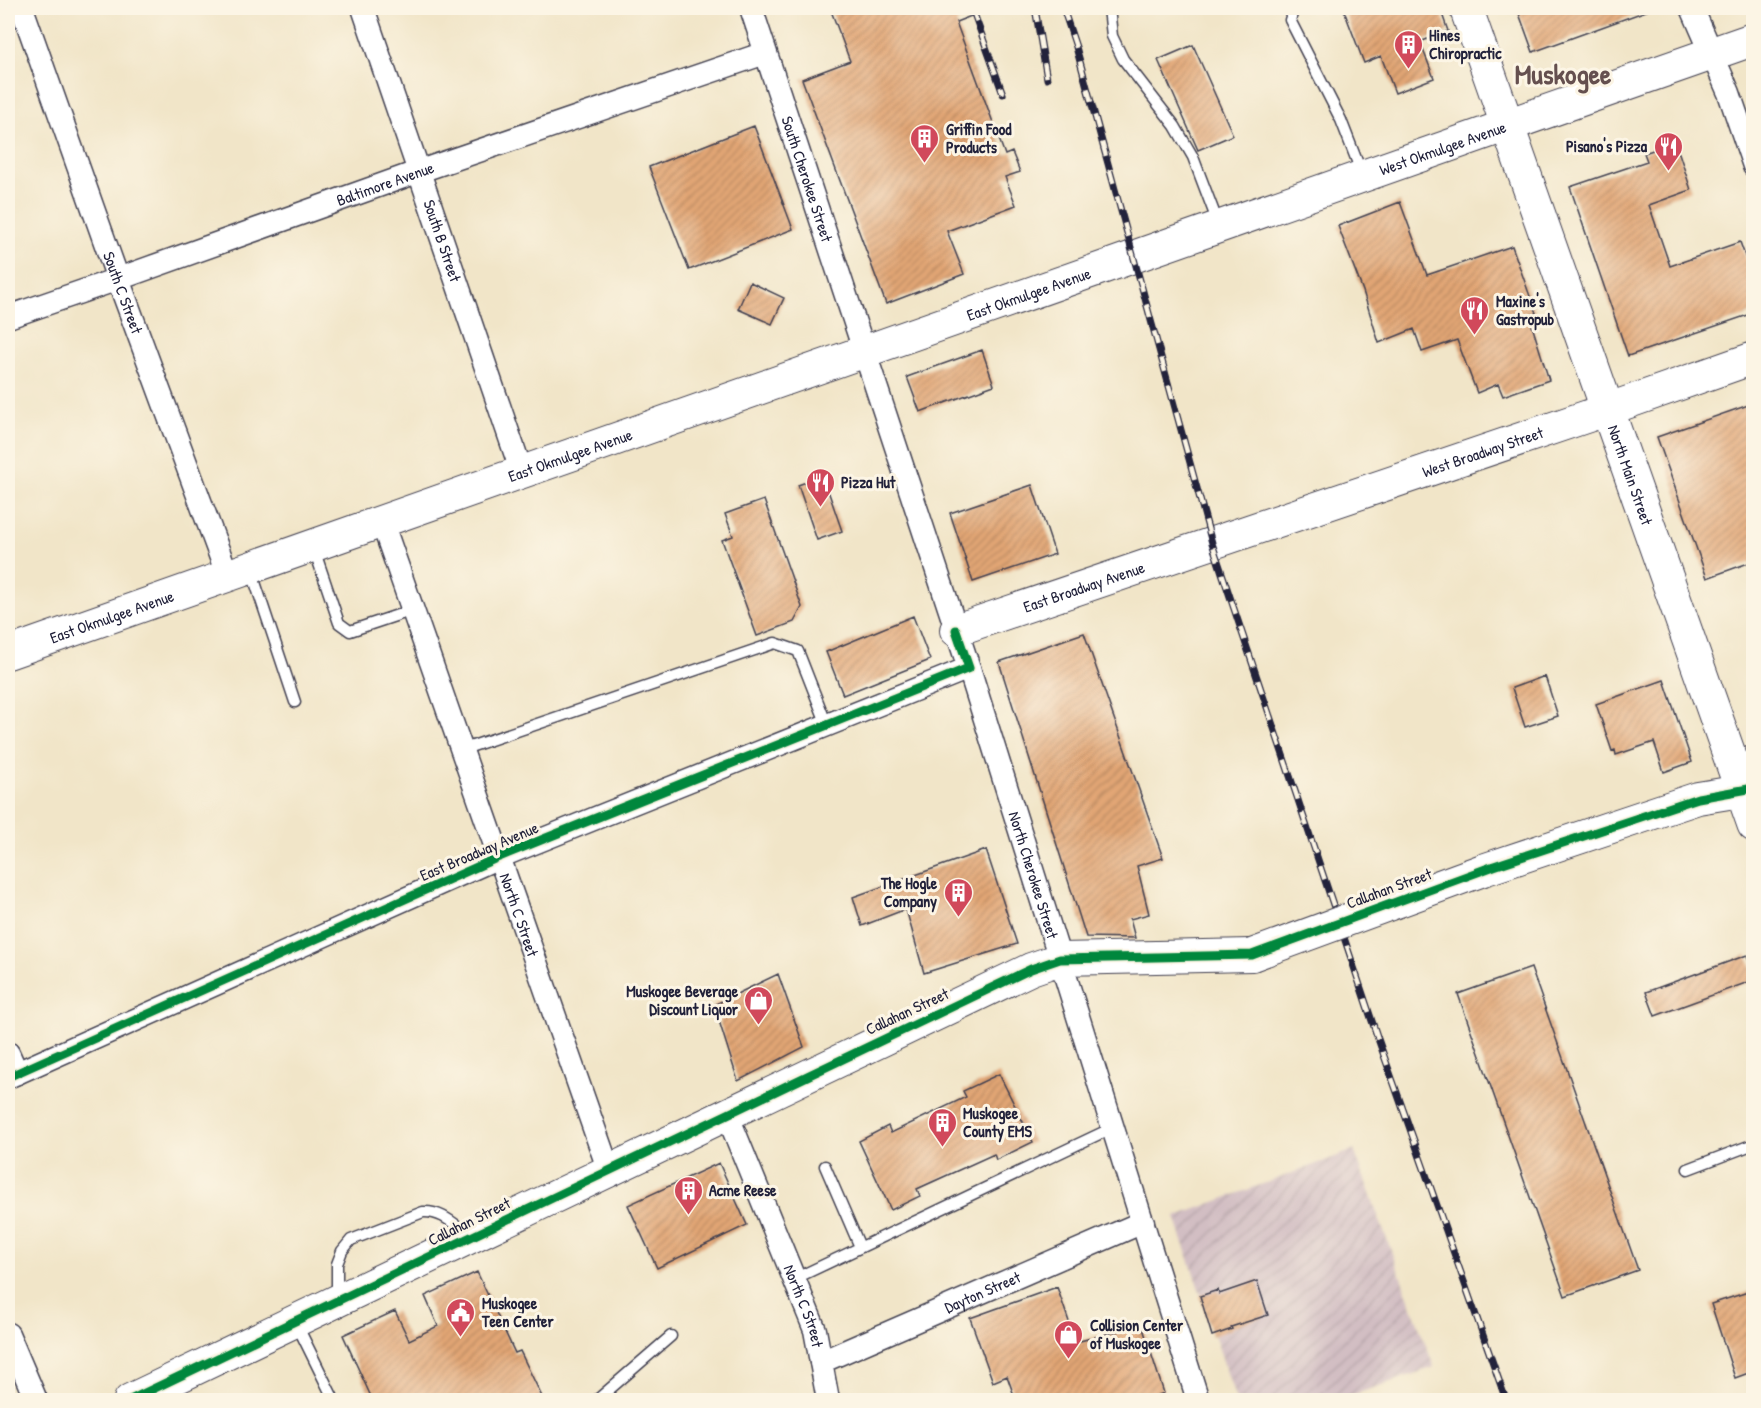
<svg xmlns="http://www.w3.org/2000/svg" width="1761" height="1408" font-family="'Patrick Hand',sans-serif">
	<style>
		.industrial { fill: url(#industrial-furrows) }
		.building { fill: url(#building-hatch) }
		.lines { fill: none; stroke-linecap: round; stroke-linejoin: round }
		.lane-casing { stroke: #413f50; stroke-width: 13 }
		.street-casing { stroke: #413f50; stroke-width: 25 }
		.secondary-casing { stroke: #413f50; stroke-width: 34 }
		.primary-casing { stroke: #413f50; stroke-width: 35 }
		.lane { stroke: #fff; stroke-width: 10 }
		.street { stroke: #fff; stroke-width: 22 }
		.secondary { stroke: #fff; stroke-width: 32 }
		.primary { stroke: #fff; stroke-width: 33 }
		.rail-casing { stroke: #22223b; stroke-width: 7 }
		.rail { stroke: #fcf5e5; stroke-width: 4.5; stroke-dasharray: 14; stroke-linecap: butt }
		.secondary-bridge-casing { stroke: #413f50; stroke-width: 34; stroke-linecap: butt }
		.secondary-bridge { stroke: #fff; stroke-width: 32 }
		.cycleway-casing { stroke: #fcf5e5; stroke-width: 13 }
		.cycleway { stroke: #00873e; stroke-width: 9 }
		.labels { text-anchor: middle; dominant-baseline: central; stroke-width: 6; stroke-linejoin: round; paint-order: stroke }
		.poi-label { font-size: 16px; font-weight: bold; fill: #22223b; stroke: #fcf5e5; text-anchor: start }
		.street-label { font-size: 16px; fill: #22223b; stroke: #fcf5e5 }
		.town-label { font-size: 28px; font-weight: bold; fill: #65504f; stroke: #fcf5e5 }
	</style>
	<defs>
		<pattern id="industrial-furrows" width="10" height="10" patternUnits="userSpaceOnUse" patternTransform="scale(1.5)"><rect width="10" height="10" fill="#d2bec3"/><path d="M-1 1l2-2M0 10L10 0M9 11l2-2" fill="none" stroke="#b4a3a8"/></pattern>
		<pattern id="building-hatch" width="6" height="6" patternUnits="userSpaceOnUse" patternTransform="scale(1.5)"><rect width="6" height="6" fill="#e2a675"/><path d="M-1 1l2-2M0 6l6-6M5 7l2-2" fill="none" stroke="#b78761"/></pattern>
	</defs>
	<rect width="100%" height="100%" fill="#fcf5e5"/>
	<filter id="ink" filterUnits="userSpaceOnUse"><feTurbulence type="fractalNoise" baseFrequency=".0167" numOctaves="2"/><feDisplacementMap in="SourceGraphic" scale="12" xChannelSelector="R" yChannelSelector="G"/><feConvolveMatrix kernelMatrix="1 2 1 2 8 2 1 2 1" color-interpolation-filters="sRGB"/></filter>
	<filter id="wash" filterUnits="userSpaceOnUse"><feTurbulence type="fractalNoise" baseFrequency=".008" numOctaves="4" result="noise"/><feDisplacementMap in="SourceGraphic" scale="24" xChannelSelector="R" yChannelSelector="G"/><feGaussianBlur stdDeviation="1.35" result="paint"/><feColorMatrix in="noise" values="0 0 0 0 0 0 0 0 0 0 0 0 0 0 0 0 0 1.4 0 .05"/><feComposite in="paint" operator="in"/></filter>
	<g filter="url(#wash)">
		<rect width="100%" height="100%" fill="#f1e5c8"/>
		<path class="industrial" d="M1354 1150 1434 1367 1338 1400H1236L1175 1217Z"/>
		<g id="blocks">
			<path class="building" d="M830 8H989V9L956 22 1005 155 1012 152 1020 172 1005 177 1016 205 947 231 964 274 886 304 802 79 850 61Z
				M1343 8H1440L1448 31 1420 42 1434 78 1395 93 1381 56 1364 63Z
				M1517 8H1649V10L1533 52Z
				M1193 45 1233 135 1198 150 1158 60Z
				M754 126 793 229 689 270 649 167Z
				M1665 146 1679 153 1691 190 1649 205 1670 266 1740 242 1754 281V313L1628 356 1570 187 1647 161 1644 153Z
				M1400 202 1427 275 1512 246 1536 313 1529 316 1549 380 1503 396 1498 384 1477 393 1457 340 1422 352 1414 329 1379 343 1363 291 1338 226Z
				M750 282 784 298 772 324 738 309Z
				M982 350 994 385 920 412 907 377Z
				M1754 403V561L1707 578 1657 437Z
				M823 476 842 531 817 540 798 485Z
				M1032 485 1055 554 973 582 950 513Z
				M764 500 802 607 794 622 757 636 722 540 733 536 725 514Z
				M913 616 930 660 843 695 826 652Z
				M1084 633 1163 858 1137 866 1149 914 1130 919 1135 938 1086 937 999 662Z
				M1545 676 1558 716 1525 727 1512 688Z
				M1664 680 1692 762 1664 772 1654 742 1616 755 1615 750 1612 751 1596 704Z
				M986 850 1017 944 924 973 906 909 862 926 853 897Z
				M1747 955 1754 973V980L1655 1016 1646 992Z
				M1531 968 1638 1270 1565 1296 1458 994Z
				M778 974 804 1047 738 1081 714 1005Z
				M999 1074 1033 1142 996 1160 994 1154 917 1189 920 1196 891 1210 859 1141 888 1126 891 1133 966 1097 963 1091Z
				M719 1163 747 1225 657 1268 628 1205Z
				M477 1272 515 1353 520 1351 544 1401H373L343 1335 395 1311 409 1340 438 1326 425 1296Z
				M1257 1281 1268 1315 1231 1327 1232 1329 1212 1336 1200 1296 1218 1290 1219 1294Z
				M1057 1287 1076 1342 1142 1325 1164 1393 1143 1401H1016L1007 1376 993 1382 970 1318Z
				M1754 1290V1371L1735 1378 1711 1304Z"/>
		</g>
	</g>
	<g filter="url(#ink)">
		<use href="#blocks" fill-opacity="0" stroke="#413f50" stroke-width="1.5"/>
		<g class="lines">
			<defs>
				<path id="lane" d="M1109 8 1112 36 1123 59 1175 126 1193 157 1218 223
					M1294 8 1290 20 1341 120 1362 174
					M314 549 339 623 350 631 413 610
					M251 570 295 702
					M461 750 775 643 798 651 827 725
					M825 1166 860 1247
					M1688 1169 1754 1144
					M794 1279 1112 1128
					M337 1297V1264L342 1251 351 1240 423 1212C441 1211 453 1223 467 1233
					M297 1325 334 1400
					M597 1400 671 1336"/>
				<g id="street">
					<path id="s1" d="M22 8 118 279 227 574"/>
					<path id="s2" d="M363 8 522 473"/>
					<path id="s3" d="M751 8 969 668 1198 1400"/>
					<path d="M1692 8 1729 93 1754 166"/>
					<path id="s4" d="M8 317 118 279 420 171 765 53"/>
					<path id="s5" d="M382 522 609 1171"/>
					<path d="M8 1053 17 1073"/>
					<path d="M8 1077 499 857 969 668"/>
					<path id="s6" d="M727 1114 815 1330 828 1400"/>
					<path d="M8 1334 36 1400"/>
					<path id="s7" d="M821 1362 1143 1222"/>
				</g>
				<g id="secondary">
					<path id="s8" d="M956 630 1606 410 1754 358"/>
					<path id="s9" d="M8 653 1508 125"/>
					<path d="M1483 870 1698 798 1741 791"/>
					<path d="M130 1400 1031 969 1060 959 1252 955"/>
				</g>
				<g id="primary">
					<path id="s10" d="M1466 8 1754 825"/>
					<path d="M1508 125 1754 39"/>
				</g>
			</defs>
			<use href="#lane" class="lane-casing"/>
			<use href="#street" class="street-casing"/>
			<use href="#secondary" class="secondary-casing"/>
			<use href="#primary" class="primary-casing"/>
			<use href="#lane" class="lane"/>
			<use href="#street" class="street"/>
			<use href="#secondary" class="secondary"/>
			<use href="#primary" class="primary"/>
			<defs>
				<path id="rail" d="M972 8 1003 94
					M1035 8 1047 79
					M1063 8 1076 47 1212 543 1377 1036 1506 1400"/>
			</defs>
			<use href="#rail" class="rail-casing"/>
			<use href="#rail" class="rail"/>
			<defs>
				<path id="secondary-bridge" d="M1252 955 1483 870"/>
			</defs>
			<use href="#secondary-bridge" class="secondary-bridge-casing"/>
			<use href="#secondary-bridge" class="secondary-bridge"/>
			<defs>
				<path id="cycleway" d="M8 1077 499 857 969 668 956 630
					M130 1400 1031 969 1060 959 1252 955 1494 866 1698 798 1754 788"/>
			</defs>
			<use href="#cycleway" class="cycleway-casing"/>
			<use href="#cycleway" class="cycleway"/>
		</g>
	</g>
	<defs>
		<symbol id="building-pin" viewBox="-11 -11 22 30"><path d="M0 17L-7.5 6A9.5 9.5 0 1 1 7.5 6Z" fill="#d1495b" stroke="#fcf5e5"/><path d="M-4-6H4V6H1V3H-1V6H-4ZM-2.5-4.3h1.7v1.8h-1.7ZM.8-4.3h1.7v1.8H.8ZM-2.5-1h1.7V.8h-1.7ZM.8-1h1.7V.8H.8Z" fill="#fff"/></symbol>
		<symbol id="restaurant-pin" viewBox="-11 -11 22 30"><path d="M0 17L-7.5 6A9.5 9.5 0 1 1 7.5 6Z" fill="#d1495b" stroke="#fcf5e5"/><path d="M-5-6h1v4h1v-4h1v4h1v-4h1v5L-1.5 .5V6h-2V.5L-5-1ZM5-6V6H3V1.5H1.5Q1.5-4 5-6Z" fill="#fff"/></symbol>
		<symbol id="shop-pin" viewBox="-11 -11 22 30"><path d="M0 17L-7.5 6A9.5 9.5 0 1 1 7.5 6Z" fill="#d1495b" stroke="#fcf5e5"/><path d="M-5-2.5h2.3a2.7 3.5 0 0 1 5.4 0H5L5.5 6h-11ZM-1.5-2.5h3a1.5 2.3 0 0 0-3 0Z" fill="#fff"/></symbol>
		<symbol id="civic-pin" viewBox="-11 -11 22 30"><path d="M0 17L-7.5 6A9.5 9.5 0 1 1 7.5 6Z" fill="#d1495b" stroke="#fcf5e5"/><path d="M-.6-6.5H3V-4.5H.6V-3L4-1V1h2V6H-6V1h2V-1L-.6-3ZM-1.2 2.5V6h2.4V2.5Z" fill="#fff"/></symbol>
	</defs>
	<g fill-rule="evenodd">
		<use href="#building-pin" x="1392" y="28" width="33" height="45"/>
		<use href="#building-pin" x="908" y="122" width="33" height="45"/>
		<use href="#restaurant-pin" x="1652" y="130" width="33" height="45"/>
		<use href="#restaurant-pin" x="1458" y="294" width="33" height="45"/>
		<use href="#restaurant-pin" x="804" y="466" width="33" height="45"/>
		<use href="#building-pin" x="942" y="876" width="33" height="45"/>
		<use href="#shop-pin" x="742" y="984" width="33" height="45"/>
		<use href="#building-pin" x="926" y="1106" width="33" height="45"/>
		<use href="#building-pin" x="672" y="1174" width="33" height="45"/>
		<use href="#civic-pin" x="444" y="1296" width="33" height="45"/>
		<use href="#shop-pin" x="1052" y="1318" width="33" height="45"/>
	</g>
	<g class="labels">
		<g class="poi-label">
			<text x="1429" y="35">Hines<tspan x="1429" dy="18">Chiropractic</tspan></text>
			<text x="946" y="129">Griffin Food<tspan x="946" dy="18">Products</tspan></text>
			<text x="1647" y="146" text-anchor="end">Pisano's Pizza</text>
			<text x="1496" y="301">Maxine's<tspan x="1496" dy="18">Gastropub</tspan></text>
			<text x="841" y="482">Pizza Hut</text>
			<text x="937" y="883" text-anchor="end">The Hogle<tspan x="937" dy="18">Company</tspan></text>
			<text x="738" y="991" text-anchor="end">Muskogee Beverage<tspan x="738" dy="18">Discount Liquor</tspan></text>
			<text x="963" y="1113">Muskogee<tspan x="963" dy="18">County EMS</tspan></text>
			<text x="709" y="1190">Acme Reese</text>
			<text x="482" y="1303">Muskogee<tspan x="482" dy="18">Teen Center</tspan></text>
			<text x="1090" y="1325">Collision Center<tspan x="1090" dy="18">of Muskogee</tspan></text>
		</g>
		<g class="street-label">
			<text stroke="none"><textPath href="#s9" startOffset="1521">West Okmulgee Avenue</textPath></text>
			<text stroke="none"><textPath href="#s3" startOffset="180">South Cherokee Street</textPath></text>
			<text stroke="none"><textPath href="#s4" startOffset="400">Baltimore Avenue</textPath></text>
			<text stroke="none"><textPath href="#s2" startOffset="246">South B Street</textPath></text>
			<text stroke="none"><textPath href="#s1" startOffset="302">South C Street</textPath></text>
			<text stroke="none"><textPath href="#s9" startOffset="1082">East Okmulgee Avenue</textPath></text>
			<text stroke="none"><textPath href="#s8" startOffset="556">West Broadway Street</textPath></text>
			<text stroke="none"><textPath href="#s9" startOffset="596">East Okmulgee Avenue</textPath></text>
			<text stroke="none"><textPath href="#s10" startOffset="495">North Main Street</textPath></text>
			<text stroke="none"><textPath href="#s8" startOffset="135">East Broadway Avenue</textPath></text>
			<text stroke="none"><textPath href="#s9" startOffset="110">East Okmulgee Avenue</textPath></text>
			<text transform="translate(479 851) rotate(-23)">East Broadway Avenue</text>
			<text stroke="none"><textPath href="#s3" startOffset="912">North Cherokee Street</textPath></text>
			<text transform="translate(1389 888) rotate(-20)">Callahan Street</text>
			<text stroke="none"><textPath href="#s5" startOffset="416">North C Street</textPath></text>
			<text transform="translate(907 1011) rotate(-25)">Callahan Street</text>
			<text transform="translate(469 1221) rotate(-26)">Callahan Street</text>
			<text stroke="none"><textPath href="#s7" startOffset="176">Dayton Street</textPath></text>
			<text stroke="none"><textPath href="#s6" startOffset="207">North C Street</textPath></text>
		</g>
		<g class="town-label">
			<text x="1563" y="74">Muskogee</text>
		</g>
	</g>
	<rect width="1761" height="1408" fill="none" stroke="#fcf5e5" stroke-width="30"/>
</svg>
